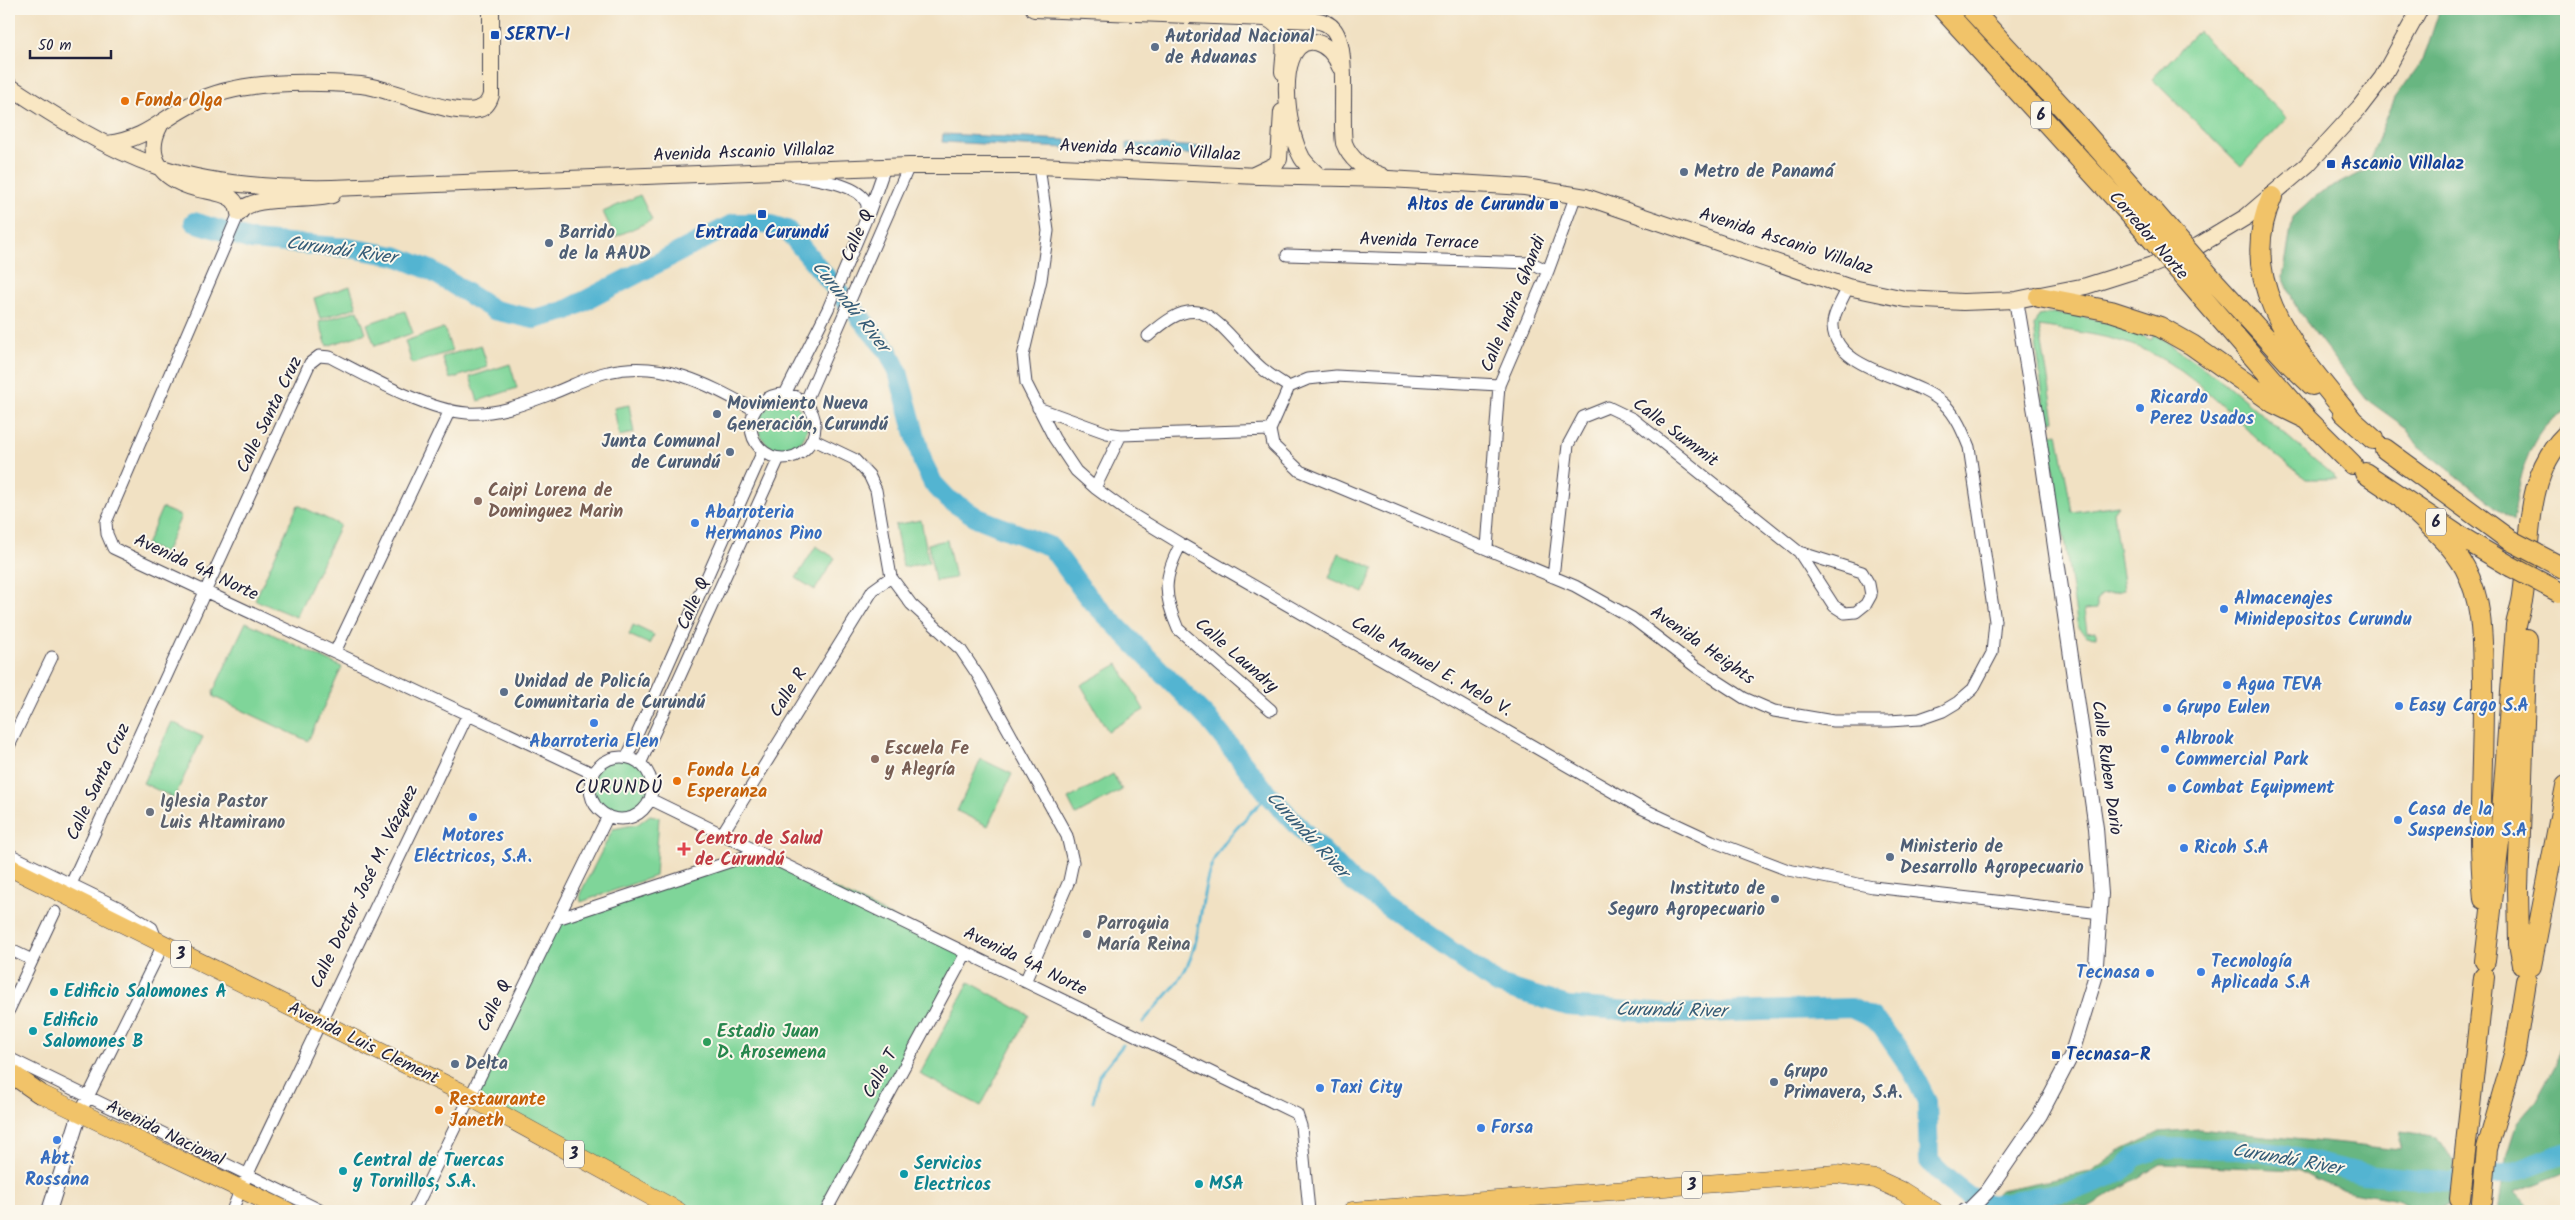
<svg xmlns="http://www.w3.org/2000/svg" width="2575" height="1220" font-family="Kalam,sans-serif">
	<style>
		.green { fill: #7fd599; stroke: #507c6a }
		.forest { fill: #67b681; stroke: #446c5e }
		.water { fill: #52b4d1; stroke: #3a6b86 }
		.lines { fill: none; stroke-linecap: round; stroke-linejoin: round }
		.stream { stroke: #52b4d1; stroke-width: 3 }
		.river { stroke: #52b4d1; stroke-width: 20 }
		.minor-casing { stroke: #413f4f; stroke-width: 13 }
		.tertiary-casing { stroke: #413f4f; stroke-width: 16 }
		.secondary-casing { stroke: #413f4f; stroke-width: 18 }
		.primary-casing { stroke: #413f4f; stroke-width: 19 }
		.trunk-casing { stroke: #413f4f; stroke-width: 21 }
		.motorway-casing { stroke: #413f4f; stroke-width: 22 }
		.minor { stroke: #fff; stroke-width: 11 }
		.tertiary { stroke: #fff; stroke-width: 14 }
		.secondary { stroke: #f9e7c3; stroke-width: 16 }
		.primary { stroke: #f1c369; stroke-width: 18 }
		.trunk { stroke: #f1c369; stroke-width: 19 }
		.motorway { stroke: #f1c369; stroke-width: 20 }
		.motorway-bridge-casing { stroke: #413f4f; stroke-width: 22; stroke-linecap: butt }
		.motorway-bridge { stroke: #f1c369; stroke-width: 20 }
		.transit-dot { fill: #1a4fb4; stroke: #fbf7ec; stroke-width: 2 }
		.service-dot { fill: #5c6f8a; stroke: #fbf7ec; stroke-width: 2 }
		.food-dot { fill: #e8710a; stroke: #fbf7ec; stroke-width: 2 }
		.shop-dot { fill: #3f7fe0; stroke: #fbf7ec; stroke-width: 2 }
		.education-dot { fill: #8d6e63; stroke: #fbf7ec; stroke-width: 2 }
		.worship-dot { fill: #6b7280; stroke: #fbf7ec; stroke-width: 2 }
		.health-dot { fill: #e0444e; stroke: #fbf7ec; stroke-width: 2 }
		.culture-dot { fill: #0f9aa8; stroke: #fbf7ec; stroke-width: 2 }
		.leisure-dot { fill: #2e9e5b; stroke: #fbf7ec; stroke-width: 2 }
		.labels { text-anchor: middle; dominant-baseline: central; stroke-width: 4; stroke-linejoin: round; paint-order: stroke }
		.shield { fill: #fbf7ec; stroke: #636270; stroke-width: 1 }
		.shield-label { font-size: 16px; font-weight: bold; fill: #22223b }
		.transit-label { font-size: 18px; font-weight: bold; fill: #164399; stroke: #fbf7ec; text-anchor: start }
		.service-label { font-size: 18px; font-weight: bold; fill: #4e5e75; stroke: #fbf7ec; text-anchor: start }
		.food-label { font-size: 18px; font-weight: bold; fill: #c56008; stroke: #fbf7ec; text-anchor: start }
		.street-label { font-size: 18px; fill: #22223b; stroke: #fbf7ec }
		.shop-label { font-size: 18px; font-weight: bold; fill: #366cbe; stroke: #fbf7ec; text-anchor: start }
		.education-label { font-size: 18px; font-weight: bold; fill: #785e54; stroke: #fbf7ec; text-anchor: start }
		.worship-label { font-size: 18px; font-weight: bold; fill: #5b616d; stroke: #fbf7ec; text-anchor: start }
		.health-label { font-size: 18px; font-weight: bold; fill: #be3a42; stroke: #fbf7ec; text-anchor: start }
		.culture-label { font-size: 18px; font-weight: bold; fill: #0d838f; stroke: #fbf7ec; text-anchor: start }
		.leisure-label { font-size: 18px; font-weight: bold; fill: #27864d; stroke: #fbf7ec; text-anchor: start }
		.water-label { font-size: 19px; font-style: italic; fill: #355c77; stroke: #fbf7ec }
		.neighbourhood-label { font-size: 19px; letter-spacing: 1px; fill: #22223b; stroke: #fbf7ec }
	</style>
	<rect width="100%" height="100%" fill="#fbf7ec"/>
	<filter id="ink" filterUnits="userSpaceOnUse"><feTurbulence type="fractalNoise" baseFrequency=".02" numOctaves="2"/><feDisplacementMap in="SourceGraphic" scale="10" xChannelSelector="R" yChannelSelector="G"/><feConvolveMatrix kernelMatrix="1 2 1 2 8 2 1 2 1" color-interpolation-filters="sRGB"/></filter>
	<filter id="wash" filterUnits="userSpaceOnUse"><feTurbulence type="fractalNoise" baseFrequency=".0096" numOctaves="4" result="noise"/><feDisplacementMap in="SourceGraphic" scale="20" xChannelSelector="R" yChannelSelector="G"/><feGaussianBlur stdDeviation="1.12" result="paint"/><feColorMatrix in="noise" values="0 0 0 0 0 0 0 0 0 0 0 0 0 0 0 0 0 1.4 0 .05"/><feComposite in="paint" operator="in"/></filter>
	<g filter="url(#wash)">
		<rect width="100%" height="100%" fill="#f1e1c3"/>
		<path class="green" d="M2198 31 2287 118 2241 166 2152 79Z
			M640 195 652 220 615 237 603 212Z
			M350 286 357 307 320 319 314 298Z
			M358 310 366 333 327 346 319 322Z
			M405 311 413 333 375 346 367 324Z
			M2054 313C2088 316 2121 324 2151 340L2154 333 2225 383 2337 479H2306C2289 465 2272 452 2256 438 2223 407 2194 375 2153 354 2118 336 2077 332 2039 326L2055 420 2046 422 2034 326 2038 316Z
			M444 328 452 351 412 364 405 341Z
			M481 345 488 367 450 379 442 357Z
			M510 364 517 388 478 401 470 377Z
			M759 426a24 24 0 1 1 48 0a24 24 0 1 1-48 0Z
			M629 405 634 433 619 436 614 408Z
			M2058 433 2072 512 2118 505 2113 512 2124 590 2101 595 2097 600V609L2084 610 2087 632 2096 631V637L2087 636 2078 628 2048 435Z
			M298 505 340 525 296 617 255 600Z
			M162 508 181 516 165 553 146 545Z
			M921 520 929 563 903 567 895 525Z
			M947 540 955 578 935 581 928 544Z
			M816 546 835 558 815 590 796 578Z
			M1339 553 1374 568 1364 593 1329 578Z
			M246 622 342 667 308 741 214 697 213 692Z
			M633 625 654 635 649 644 629 635Z
			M1118 664 1144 710 1108 731 1081 685Z
			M172 722 203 737 174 798 143 783Z
			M590 788a31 31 0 1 1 62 0a31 31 0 1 1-62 0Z
			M981 759 1012 774 988 826 957 811Z
			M1113 774 1122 790 1076 815 1068 799Z
			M650 815 659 817 655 876 581 902 580 894 613 829 638 824Z
			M759 852 966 953 826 1211H678L469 1097 557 919Z
			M969 982 1029 1015 981 1106 920 1074Z"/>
		<path class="forest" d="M2440 9H2566V411C2526 430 2519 483 2513 521L2417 444 2405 427 2366 399 2298 311 2283 277 2293 217 2317 195 2365 170 2395 98 2423 60Z
			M2566 1009V1172L2515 1192 2533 1211H2498L2507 1154 2517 1122 2537 1099 2556 1064Z
			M2198 1129 2400 1150 2402 1131 2437 1137 2454 1164 2450 1205C2438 1209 2421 1210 2408 1205 2404 1204 2402 1201 2398 1200 2358 1192 2335 1193 2298 1170L2161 1164 2087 1208 2035 1200 2012 1211H1981L2000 1190 2090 1172 2120 1151 2160 1132Z"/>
		<path class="water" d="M943 134 1066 140V148L942 142Z
			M1127 143 1204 147V155L1127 151Z"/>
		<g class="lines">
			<path class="stream" d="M1143 1022C1156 1006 1174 990 1184 972 1202 941 1199 902 1210 869 1220 840 1249 817 1268 794
				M1093 1102 1099 1075 1123 1045"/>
			<path class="river" d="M194 222 251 240 349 248 396 256 430 270 494 310 534 319 565 311 735 223H765L787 230 888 351 898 372 923 463 933 483 948 499 978 518 1051 547 1088 597 1209 720 1268 794 1350 880 1499 985 1568 1006 1669 1014 1851 1008 1872 1018 1882 1027 1911 1069 1927 1101 1929 1161 1947 1179 1969 1196 1990 1205 2074 1190 2121 1172 2135 1157 2161 1148 2239 1149 2279 1154 2364 1174 2451 1182 2511 1173 2566 1152"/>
		</g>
	</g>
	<g filter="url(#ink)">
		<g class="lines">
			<defs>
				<path id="minor" d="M1039 166 1048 231 1041 280 1023 356 1026 383 1054 438 1076 471 1095 488 1125 510 1181 544 1639 807 1712 841 1788 870 1873 887 2101 913
					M239 213 106 522 107 534 113 548 594 774
					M869 213 885 167
					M1287 255 1532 263 1548 271
					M1148 336C1162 324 1179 309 1198 312 1220 316 1246 357 1264 370 1272 377 1281 382 1289 387
					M785 394 828 309 867 217C867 212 868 206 866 202 857 183 813 179 794 175
					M751 426a32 32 0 1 1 64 0a32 32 0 1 1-64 0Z
					M805 403 909 166
					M1038 408 1107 433 1121 435 1270 430
					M1270 430 1273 445 1300 471 1575 586 1632 618 1696 667 1744 698 1774 711 1833 721H1889L1920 719 1943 711 1958 702 1973 689 1992 653 1995 621 1969 447C1963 432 1956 415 1944 404 1915 376 1835 372 1833 326 1832 315 1844 297 1848 287
					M1270 430 1289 387 1308 379 1336 376 1499 385
					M812 439 854 459 869 475 876 490 891 577 911 604 961 650 979 677 1067 836 1073 862 1069 881 1025 982
					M1095 488 1121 435
					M1181 544C1163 577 1163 595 1178 629L1271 710
					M1487 548 1499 385 1548 271 1576 195
					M1553 577 1568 445 1583 417 1608 407 1633 419 1799 552 1834 606 1845 613 1856 612 1866 604 1871 595 1869 584 1862 572 1799 552
					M335 652 450 410
					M9 746 52 657
					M627 757 763 451
					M590 788a31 31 0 1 1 62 0a31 31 0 1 1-62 0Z
					M640 764 779 458
					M650 799 1297 1114 1301 1126 1309 1211
					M722 834 873 590 891 577
					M9 854 122 909 152 928 157 941
					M71 884 310 363 319 356 330 357C367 376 426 410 467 413 497 415 524 404 551 394 570 387 589 376 608 372 663 359 709 385 755 410
					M557 919 759 852
					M9 949 32 960
					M9 1010 55 912
					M9 1058 322 1211
					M80 1113 163 945
					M232 1211 241 1188 468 714
					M414 1211 608 816
					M826 1211 966 953"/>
				<path id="tertiary" d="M49 1211 80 1113
					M1965 1211 1969 1210 1987 1192 2040 1115 2071 1056 2095 978 2101 894 2096 828 2038 430 2016 300"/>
				<path id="secondary" d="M1034 9 1314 20C1322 21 1329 23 1334 30 1349 50 1340 116 1344 143 1351 161 1365 170 1382 176
					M1266 18C1291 30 1284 49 1283 72
					M9 86C56 117 105 148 159 167 214 185 274 189 332 188L909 166H1039L1258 176 1389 179 1525 187 1586 197 1848 287 1905 299 1963 302 2016 300 2086 286 2152 265 2198 246 2246 217 2307 165 2359 108 2382 78 2420 9
					M160 125C143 157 162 179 195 188 205 191 223 192 232 199 236 202 238 208 239 213
					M107 144C150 138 160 119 196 102 240 80 311 81 361 85 391 88 453 118 479 109 486 107 489 102 491 95V9
					M1254 175 1275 165 1279 159 1282 112
					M1321 178C1315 172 1307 166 1302 158 1289 135 1282 85 1291 60 1302 29 1331 42 1340 67
					M239 213C251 193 309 203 332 195"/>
				<path id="primary" d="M9 867 459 1091 678 1211
					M39 1093 287 1211
					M1352 1211 1836 1174 1876 1179 1902 1191 1934 1211"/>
				<path id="trunk" d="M9 1072 39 1093"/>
				<path id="motorway" d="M1943 9 2138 223
					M1971 9 2062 107 2153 211
					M2272 197C2232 286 2302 357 2353 421
					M2213 280 2291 365 2312 385
					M2199 294 2307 419 2352 464
					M2039 297 2111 311 2160 327 2192 345 2274 403 2307 419
					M2343 412 2373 439
					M2385 449 2508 539
					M2365 473 2456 534 2510 566
					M2403 500C2424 521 2451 542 2465 568 2484 604 2482 642 2483 682 2484 755 2477 827 2484 899
					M2485 961 2501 826 2516 625C2518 615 2522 605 2523 595 2531 541 2524 475 2566 435
					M2523 965 2519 944 2518 888 2527 639
					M2531 966 2566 786
					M2460 1199 2484 977
					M2482 1202 2487 1149 2515 1051 2526 981"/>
			</defs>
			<use href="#minor" class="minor-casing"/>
			<use href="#tertiary" class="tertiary-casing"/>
			<use href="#secondary" class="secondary-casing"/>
			<use href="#primary" class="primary-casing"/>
			<use href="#trunk" class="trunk-casing"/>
			<use href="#motorway" class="motorway-casing"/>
			<use href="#minor" class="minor"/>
			<use href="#tertiary" class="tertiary"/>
			<use href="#secondary" class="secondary"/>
			<use href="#primary" class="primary"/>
			<use href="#trunk" class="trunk"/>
			<use href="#motorway" class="motorway"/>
			<defs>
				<path id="motorway-bridge" d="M2153 211 2213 280
					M2138 223 2199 294
					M2508 539 2565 569
					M2510 566 2559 592"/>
			</defs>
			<use href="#motorway-bridge" class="motorway-bridge-casing"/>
			<use href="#motorway-bridge" class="motorway-bridge"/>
		</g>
	</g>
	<g class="transit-dot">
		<rect x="490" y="30" width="10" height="10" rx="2.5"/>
		<rect x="2326" y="159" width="10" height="10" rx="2.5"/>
		<rect x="1549" y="200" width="10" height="10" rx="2.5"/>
		<rect x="757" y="209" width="10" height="10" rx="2.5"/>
		<rect x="2051" y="1050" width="10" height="10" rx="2.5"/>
	</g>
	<g class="service-dot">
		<circle cx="1155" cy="47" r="5"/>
		<circle cx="1684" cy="172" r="5"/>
		<circle cx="549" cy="243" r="5"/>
		<circle cx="717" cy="414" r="5"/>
		<circle cx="730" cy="452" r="5"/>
		<circle cx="504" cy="692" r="5"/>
		<circle cx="1890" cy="857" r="5"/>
		<circle cx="1775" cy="899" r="5"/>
		<circle cx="455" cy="1064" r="5"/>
		<circle cx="1774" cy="1082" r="5"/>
	</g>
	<g class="food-dot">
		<circle cx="125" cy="101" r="5"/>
		<circle cx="677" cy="781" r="5"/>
		<circle cx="439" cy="1110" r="5"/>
	</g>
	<g class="shop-dot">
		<circle cx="2140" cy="408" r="5"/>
		<circle cx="695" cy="523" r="5"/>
		<circle cx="2224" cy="609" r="5"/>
		<circle cx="2227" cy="685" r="5"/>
		<circle cx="2399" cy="706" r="5"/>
		<circle cx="2167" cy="708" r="5"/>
		<circle cx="594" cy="723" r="5"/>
		<circle cx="2165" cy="749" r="5"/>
		<circle cx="2172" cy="788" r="5"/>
		<circle cx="473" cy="817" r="5"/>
		<circle cx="2398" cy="820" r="5"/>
		<circle cx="2184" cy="848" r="5"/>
		<circle cx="2201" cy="972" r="5"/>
		<circle cx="2150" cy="973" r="5"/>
		<circle cx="1320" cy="1088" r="5"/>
		<circle cx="1481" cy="1128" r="5"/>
		<circle cx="57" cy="1140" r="5"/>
	</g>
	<g class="education-dot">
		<circle cx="478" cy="501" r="5"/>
		<circle cx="875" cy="759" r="5"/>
	</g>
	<g class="worship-dot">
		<circle cx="150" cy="812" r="5"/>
		<circle cx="1087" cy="934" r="5"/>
	</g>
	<path class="health-dot" d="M681.5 841.5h5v5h5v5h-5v5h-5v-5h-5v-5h5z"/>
	<g class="culture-dot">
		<circle cx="54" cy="992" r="5"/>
		<circle cx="33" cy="1031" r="5"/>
		<circle cx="343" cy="1171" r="5"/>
		<circle cx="904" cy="1174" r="5"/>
		<circle cx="1199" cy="1184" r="5"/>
	</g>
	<circle class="leisure-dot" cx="707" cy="1042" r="5"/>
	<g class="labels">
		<g class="shield">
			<rect x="2031" y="101.5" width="20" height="27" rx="4"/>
			<rect x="2426" y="508.5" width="20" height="27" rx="4"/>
			<rect x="171" y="940.5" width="20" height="27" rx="4"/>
			<rect x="564" y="1140.5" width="20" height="27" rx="4"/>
			<rect x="1682" y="1171.5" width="20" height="27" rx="4"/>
		</g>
		<g class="shield-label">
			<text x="2041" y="115">6</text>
			<text x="2436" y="522">6</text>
			<text x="181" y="954">3</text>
			<text x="574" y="1154">3</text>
			<text x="1692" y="1185">3</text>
		</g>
		<g class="transit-label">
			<text x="505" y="35">SERTV-I</text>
			<text x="2341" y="164">Ascanio Villalaz</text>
			<text x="1544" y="205" text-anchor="end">Altos de Curundu</text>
			<text x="762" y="233" text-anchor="middle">Entrada Curundú</text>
			<text x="2066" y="1055">Tecnasa-R</text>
		</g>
		<g class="service-label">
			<text x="1165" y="37">Autoridad Nacional<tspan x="1165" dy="21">de Aduanas</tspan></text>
			<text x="1694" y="172">Metro de Panamá</text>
			<text x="559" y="233">Barrido<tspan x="559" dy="21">de la AAUD</tspan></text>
			<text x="727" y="404">Movimiento Nueva<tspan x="727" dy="21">Generación, Curundú</tspan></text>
			<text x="720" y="442" text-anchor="end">Junta Comunal<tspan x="720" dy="21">de Curundú</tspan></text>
			<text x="514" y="682">Unidad de Policía<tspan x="514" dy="21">Comunitaria de Curundú</tspan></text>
			<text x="1900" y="847">Ministerio de<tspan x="1900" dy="21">Desarrollo Agropecuario</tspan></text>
			<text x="1765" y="889" text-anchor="end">Instituto de<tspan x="1765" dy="21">Seguro Agropecuario</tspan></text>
			<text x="465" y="1064">Delta</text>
			<text x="1784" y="1072">Grupo<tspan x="1784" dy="21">Primavera, S.A.</tspan></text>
		</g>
		<g class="food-label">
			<text x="135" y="101">Fonda Olga</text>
			<text x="687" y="771">Fonda La<tspan x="687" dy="21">Esperanza</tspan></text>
			<text x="449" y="1100">Restaurante<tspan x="449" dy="21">Janeth</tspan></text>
		</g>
		<g class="street-label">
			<text transform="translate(1150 151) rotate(3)">Avenida Ascanio Villalaz</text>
			<text transform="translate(744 153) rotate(-2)">Avenida Ascanio Villalaz</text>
			<text transform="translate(858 236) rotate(-66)">Calle Q</text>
			<text transform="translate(2148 236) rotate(49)">Corredor Norte</text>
			<text transform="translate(1419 242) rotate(2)">Avenida Terrace</text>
			<text transform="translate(1786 242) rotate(18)">Avenida Ascanio Villalaz</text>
			<text transform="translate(1514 304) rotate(-68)">Calle Indira Ghandi</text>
			<text transform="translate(270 415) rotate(-64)">Calle Santa Cruz</text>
			<text transform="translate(1675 433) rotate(37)">Calle Summit</text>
			<text transform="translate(196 568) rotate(25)">Avenida 4A Norte</text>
			<text transform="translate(694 604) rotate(-66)">Calle Q</text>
			<text transform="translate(1702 646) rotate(35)">Avenida Heights</text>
			<text transform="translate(1236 656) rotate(41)">Calle Laundry</text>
			<text transform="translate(1431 667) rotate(30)">Calle Manuel E. Melo V.</text>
			<text transform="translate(789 693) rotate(-58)">Calle R</text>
			<text transform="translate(2106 768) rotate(82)">Calle Ruben Dario</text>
			<text transform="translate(99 782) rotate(-65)">Calle Santa Cruz</text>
			<text transform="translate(365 887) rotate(-64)">Calle Doctor José M. Vázquez</text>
			<text transform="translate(1025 962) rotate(26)">Avenida 4A Norte</text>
			<text transform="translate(495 1006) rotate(-64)">Calle Q</text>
			<text transform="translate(363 1044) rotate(26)">Avenida Luis Clement</text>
			<text transform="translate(881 1074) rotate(-61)">Calle T</text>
			<text transform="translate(165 1134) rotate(26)">Avenida Nacional</text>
		</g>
		<g class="shop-label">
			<text x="2150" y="398">Ricardo<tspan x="2150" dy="21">Perez Usados</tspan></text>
			<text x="705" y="513">Abarroteria<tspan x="705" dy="21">Hermanos Pino</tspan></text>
			<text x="2234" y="599">Almacenajes<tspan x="2234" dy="21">Minidepositos Curundu</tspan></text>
			<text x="2237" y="685">Agua TEVA</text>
			<text x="2409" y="706">Easy Cargo S.A</text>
			<text x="2177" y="708">Grupo Eulen</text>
			<text x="2175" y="739">Albrook<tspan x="2175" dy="21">Commercial Park</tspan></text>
			<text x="594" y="742" text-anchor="middle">Abarroteria Elen</text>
			<text x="2182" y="788">Combat Equipment</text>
			<text x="2408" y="810">Casa de la<tspan x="2408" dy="21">Suspension S.A</tspan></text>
			<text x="473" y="836" text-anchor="middle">Motores<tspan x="473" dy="21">Eléctricos, S.A.</tspan></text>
			<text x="2194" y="848">Ricoh S.A</text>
			<text x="2211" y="962">Tecnología<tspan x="2211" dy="21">Aplicada S.A</tspan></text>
			<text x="2140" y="973" text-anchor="end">Tecnasa</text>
			<text x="1330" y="1088">Taxi City</text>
			<text x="1491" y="1128">Forsa</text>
			<text x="57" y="1159" text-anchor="middle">Abt.<tspan x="57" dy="21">Rossana</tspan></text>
		</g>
		<g class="education-label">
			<text x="488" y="491">Caipi Lorena de<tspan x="488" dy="21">Dominguez Marin</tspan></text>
			<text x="885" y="749">Escuela Fe<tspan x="885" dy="21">y Alegría</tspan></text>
		</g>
		<g class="worship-label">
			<text x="160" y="802">Iglesia Pastor<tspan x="160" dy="21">Luis Altamirano</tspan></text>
			<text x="1097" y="924">Parroquia<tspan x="1097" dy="21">María Reina</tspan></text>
		</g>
		<g class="health-label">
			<text x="695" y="839">Centro de Salud<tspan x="695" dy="21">de Curundú</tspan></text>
		</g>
		<g class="culture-label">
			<text x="64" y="992">Edificio Salomones A</text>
			<text x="43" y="1021">Edificio<tspan x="43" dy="21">Salomones B</tspan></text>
			<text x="353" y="1161">Central de Tuercas<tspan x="353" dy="21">y Tornillos, S.A.</tspan></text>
			<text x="914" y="1164">Servicios<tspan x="914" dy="21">Electricos</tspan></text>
			<text x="1209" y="1184">MSA</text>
		</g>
		<g class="leisure-label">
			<text x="717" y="1032">Estadio Juan<tspan x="717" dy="21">D. Arosemena</tspan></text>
		</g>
		<g class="water-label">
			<text transform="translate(341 251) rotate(8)">Curundú River</text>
			<text transform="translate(850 307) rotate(51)">Curundú River</text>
			<text transform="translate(1307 835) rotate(47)">Curundú River</text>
			<text transform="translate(1671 1011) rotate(1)">Curundú River</text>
			<text transform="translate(2287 1160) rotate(10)">Curundú River</text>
		</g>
		<g class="neighbourhood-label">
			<text x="619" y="788">CURUNDÚ</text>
		</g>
	</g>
	<rect width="2575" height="1220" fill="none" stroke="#fbf7ec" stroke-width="30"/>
	<path d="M30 50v8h81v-8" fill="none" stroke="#22223b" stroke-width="2.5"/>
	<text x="38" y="50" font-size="15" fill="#22223b" stroke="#fbf7ec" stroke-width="4" paint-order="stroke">50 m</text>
</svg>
